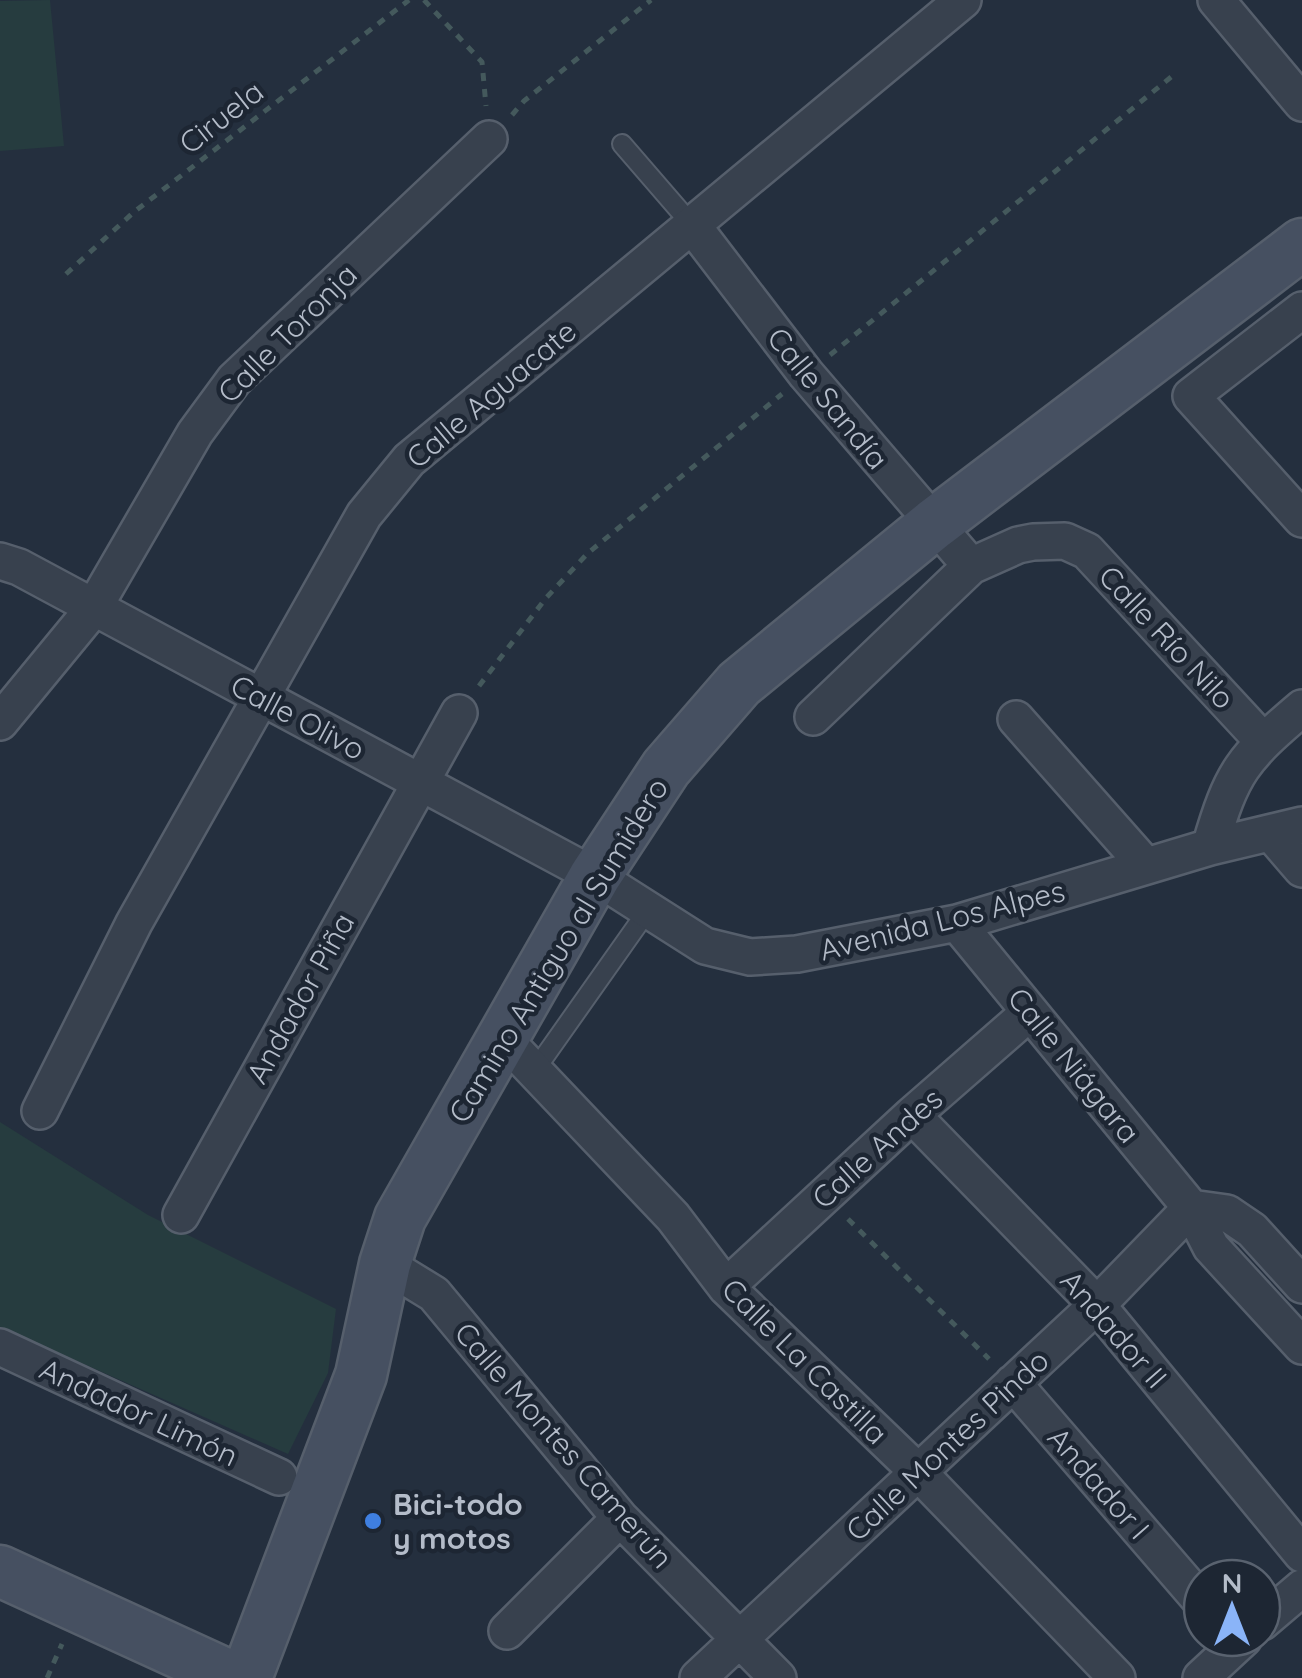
<svg xmlns="http://www.w3.org/2000/svg" width="1302" height="1678" font-family="Quicksand,sans-serif">
	<style>
		.green { fill: #263c3f }
		.lines { fill: none; stroke-linecap: round; stroke-linejoin: round }
		.service-casing { stroke: #565f6c; stroke-width: 22 }
		.minor-casing { stroke: #565f6c; stroke-width: 40 }
		.secondary-casing { stroke: #565f6c; stroke-width: 55 }
		.path { stroke: #44595c; stroke-width: 5; stroke-dasharray: 8 8; stroke-linecap: butt }
		.service { stroke: #38414e; stroke-width: 18 }
		.minor { stroke: #38414e; stroke-width: 35 }
		.secondary { stroke: #465061; stroke-width: 50 }
		.shop-dot { fill: #3f7fe0; stroke: #1d2633; stroke-width: 4 }
		.labels { text-anchor: middle; dominant-baseline: central; stroke-width: 9; stroke-linejoin: round; paint-order: stroke }
		.street-label { font-size: 30px; fill: #b4bcc9; stroke: #1d2633 }
		.poi-label { font-size: 30px; font-weight: bold; fill: #b4bcc9; stroke: #1d2633; text-anchor: start }
	</style>
	<rect width="100%" height="100%" fill="#242f3e"/>
	<path class="green" d="M50 0 64 146 0 151V1Z
		M0 1122 148 1215 336 1309 328 1373 288 1454 0 1327Z"/>
	<g class="lines">
		<defs>
			<path id="service" d="M622 144 692 225
				M535 1070 648 910"/>
			<path id="minor" d="M1216 0 1302 103
				M692 225 806 374 971 566
				M1302 310 1191 396 1302 519
				M0 561 19 567 595 876 705 946 750 957 797 954 957 923 1210 847 1302 825
				M813 717 971 566 1018 545 1033 542 1065 541 1087 551 1263 741
				M1016 719 1146 866
				M0 722 93 609 195 433 234 380 489 139
				M1271 833 1302 869
				M1210 847C1232 771 1242 759 1302 708
				M957 923 1191 1208 1211 1247 1302 1346
				M502 1037 673 1217 726 1287 918 1472 1117 1678
				M40 1111 134 923 364 515 409 460 963 0
				M912 1115 1097 1305 1302 1554
				M181 1215 459 713
				M385 1264 434 1294 620 1518 778 1678
				M726 1287 912 1115 1030 1012
				M0 1347 279 1477
				M1013 1383 1202 1602
				M1262 1622 1302 1588
				M507 1631 620 1518
				M698 1678 1097 1305 1191 1208 1227 1213 1252 1230 1302 1285
				M1201 1678 1244 1638"/>
			<path id="secondary" d="M0 1571 234 1678
				M246 1678 361 1375 385 1264 400 1218 595 876 666 768 739 684 934 524 1302 244"/>
		</defs>
		<use href="#service" class="service-casing"/>
		<use href="#minor" class="minor-casing"/>
		<use href="#secondary" class="secondary-casing"/>
		<path class="path" d="M424 0 482 62 486 106
			M512 115 524 101 651 0
			M66 274 134 212 409 0
			M830 355 1176 73
			M479 686 546 598 588 553 782 394
			M848 1219 989 1359
			M47 1678 62 1644"/>
		<use href="#service" class="service"/>
		<use href="#minor" class="minor"/>
		<use href="#secondary" class="secondary"/>
	</g>
	<circle class="shop-dot" cx="373" cy="1521" r="10"/>
	<g class="labels">
		<g class="street-label">
			<text transform="translate(221 117) rotate(-38)">Ciruela</text>
			<text transform="translate(287 333) rotate(-45)">Calle Toronja</text>
			<text transform="translate(491 394) rotate(-40)">Calle Aguacate</text>
			<text transform="translate(828 398) rotate(51)">Calle Sandía</text>
			<text transform="translate(1167 637) rotate(47)">Calle Río Nilo</text>
			<text transform="translate(298 717) rotate(28)">Calle Olivo</text>
			<text transform="translate(942 920) rotate(-14)">Avenida Los Alpes</text>
			<text transform="translate(558 950) rotate(-59)">Camino Antiguo al Sumidero</text>
			<text transform="translate(300 998) rotate(-61)">Andador Piña</text>
			<text transform="translate(1074 1065) rotate(51)">Calle Niágara</text>
			<text transform="translate(877 1148) rotate(-42)">Calle Andes</text>
			<text transform="translate(1114 1329) rotate(49)">Andador II</text>
			<text transform="translate(805 1361) rotate(45)">Calle La Castilla</text>
			<text transform="translate(139 1412) rotate(25)">Andador Limón</text>
			<text transform="translate(564 1445) rotate(49)">Calle Montes Camerún</text>
			<text transform="translate(947 1445) rotate(-43)">Calle Montes Pindo</text>
			<text transform="translate(1099 1483) rotate(49)">Andador I</text>
		</g>
		<g class="poi-label">
			<text x="393" y="1504">Bici-todo<tspan x="393" dy="34">y motos</tspan></text>
		</g>
	</g>
	<g transform="translate(1232 1608)"><circle r="48" fill="#1d2633" stroke="#59626f" stroke-width="2.5"/>
	<path d="M0-8L18 38L0 25L-18 38Z" fill="#8ab4f8"/>
	<text y="-15" font-size="28" font-weight="bold" text-anchor="middle" fill="#b4bcc9">N</text>
	</g>
</svg>
